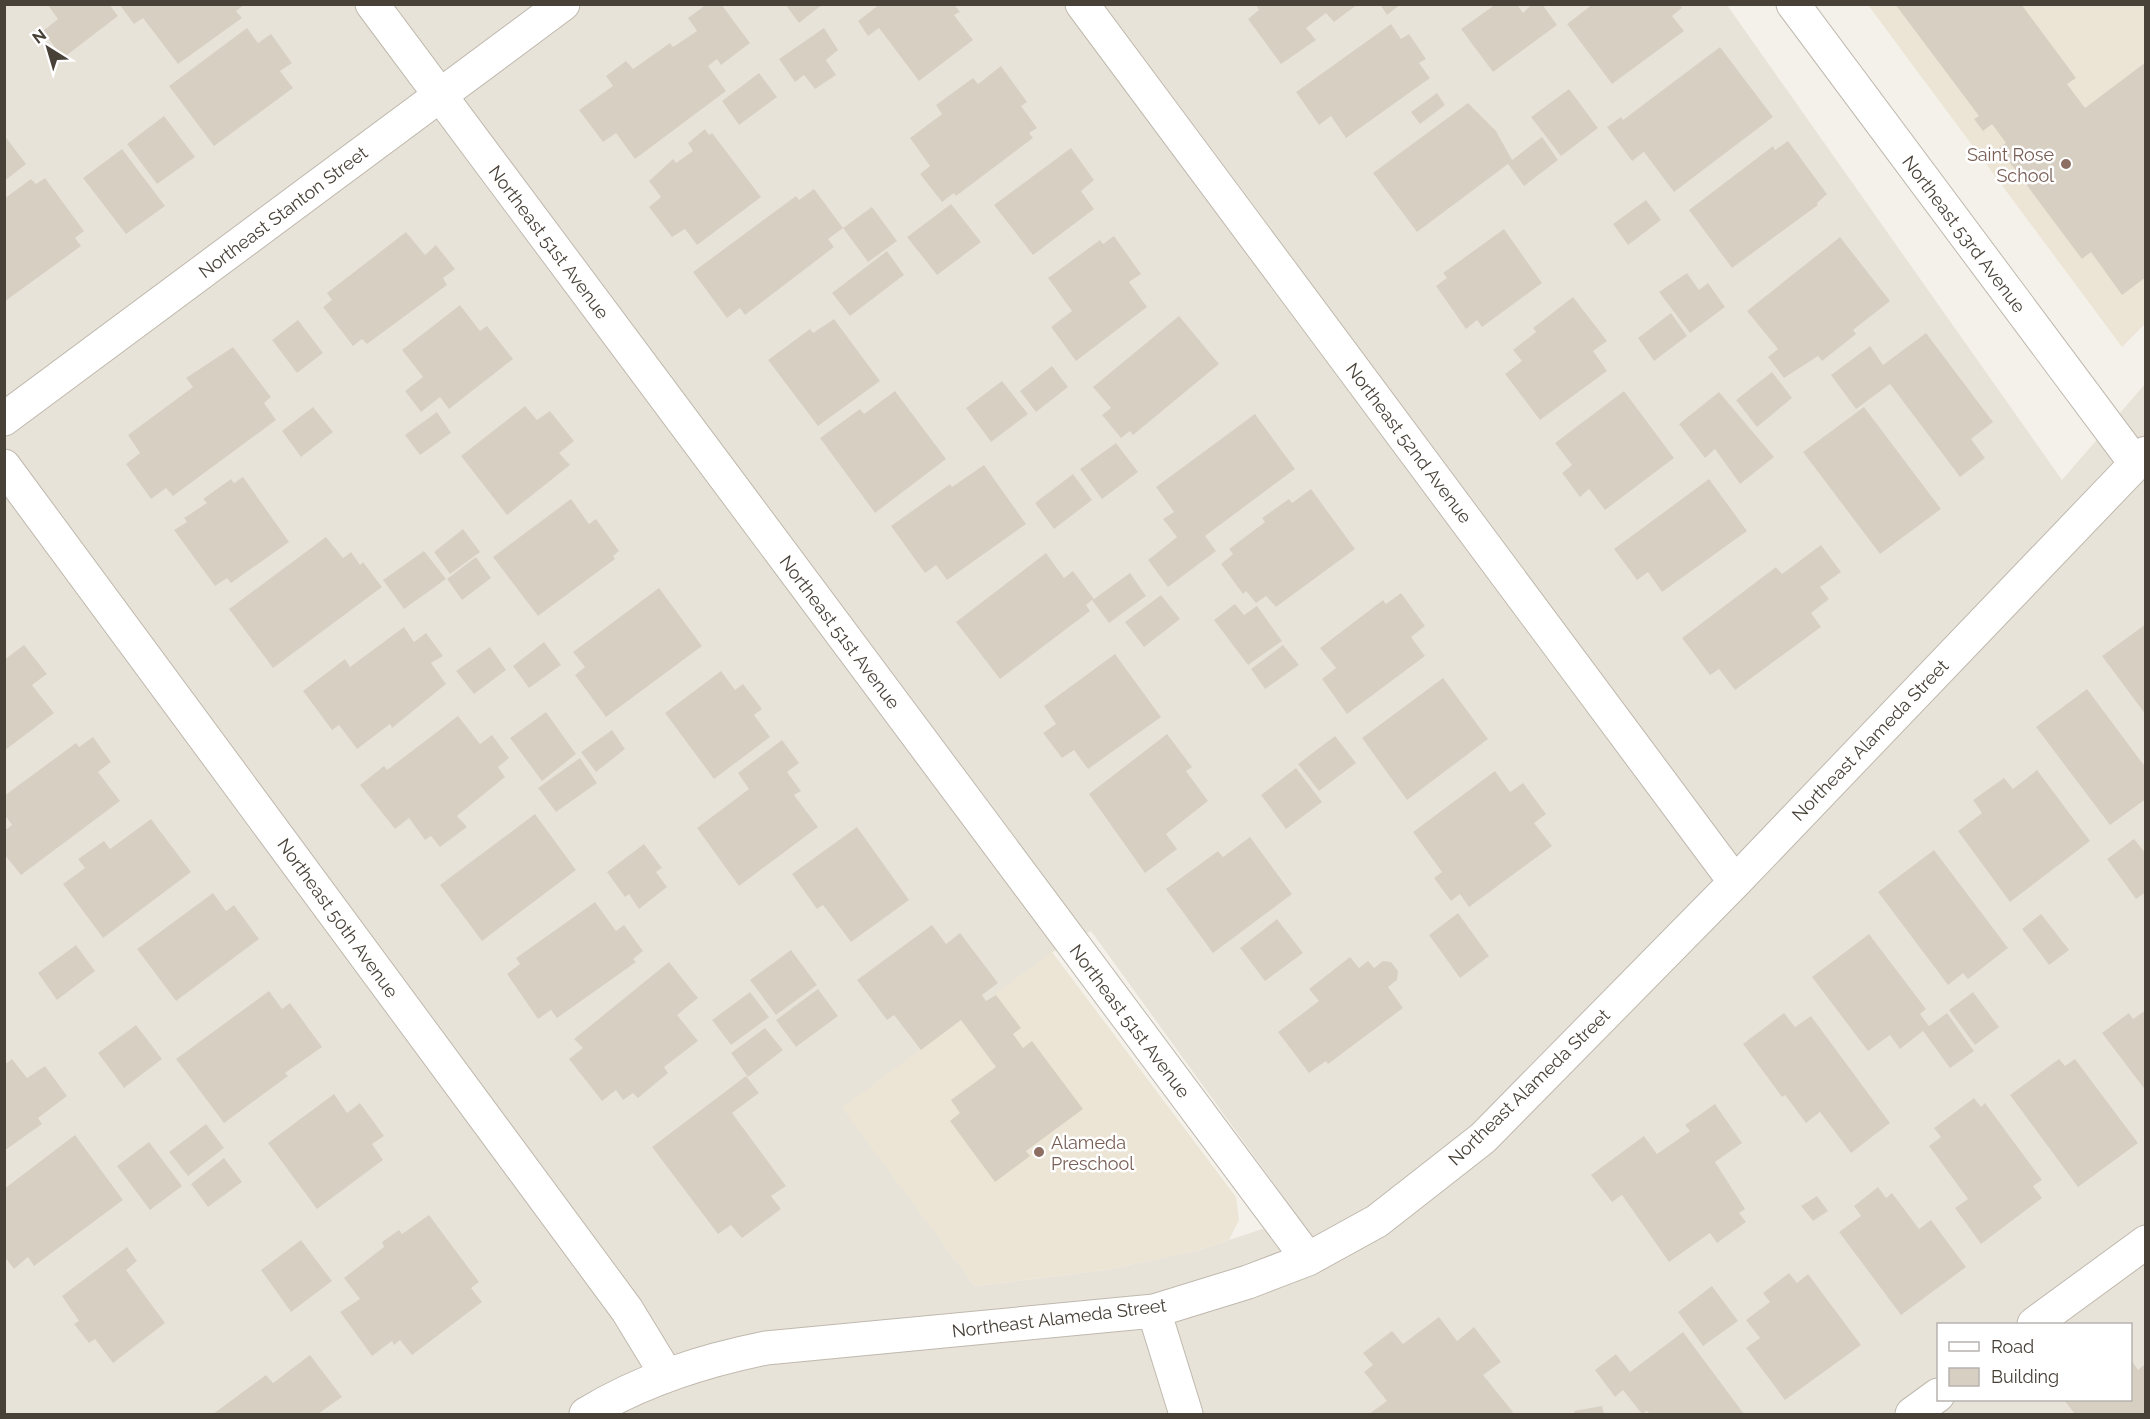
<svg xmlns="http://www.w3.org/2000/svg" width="2150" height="1419" font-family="Raleway,sans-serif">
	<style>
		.residential { fill: #e8e3d9; fill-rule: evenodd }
		.education { fill: #ece5d5 }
		.building { fill: #d8cfc3 }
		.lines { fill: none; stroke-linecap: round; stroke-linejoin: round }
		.minor-casing { stroke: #bfb8ad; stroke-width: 35 }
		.minor { stroke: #fff; stroke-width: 33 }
		.education-dot { fill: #8d6e63; stroke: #fff; stroke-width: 2 }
		.labels { text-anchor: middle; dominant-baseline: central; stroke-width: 5; stroke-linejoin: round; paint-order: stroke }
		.education-label { font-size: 18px; fill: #785e54; stroke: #fff; text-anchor: end }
		.street-label { font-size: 18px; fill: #484138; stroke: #fff }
	</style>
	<rect width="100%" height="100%" fill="#f4f1ea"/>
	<path class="residential" d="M5 5H1727L2062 480 2145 384V1414H5ZM1091 931 1298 1217 1199 1250 1105 1270 975 1286 843 1108 1053 952ZM1938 1324H2130V1400H1938Z"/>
	<path class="education" d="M1868 5H2145V324L2122 347Z
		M1052 952 1236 1197 1239 1220 1229 1240 1199 1250 1105 1270 975 1286 842 1108Z"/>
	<path class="building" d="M47 4H109L118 16 63 58 43 31 58 19Z
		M119 4H245L236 11 242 18 178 64 143 18 134 24Z
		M707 4H721L750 43 721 65 717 59 708 66 726 91 635 159 616 133 603 142 579 110 613 86 606 76 626 61 633 69 670 43 673 47 697 31 688 18Z
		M785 4H823L799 23Z
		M880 4H954L960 12 954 15 973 40 919 81 879 28 868 36 858 21Z
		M1255 4H1358L1334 22 1326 13 1306 28 1316 40 1281 64 1248 19 1259 10Z
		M1380 4H1401L1387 15Z
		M1496 4H1517L1523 13 1532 4H1542L1557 25 1493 72 1461 29Z
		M1593 4H1680L1682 8 1672 16 1684 31 1612 84 1567 24Z
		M1895 4H2021L2076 78 2067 84 2085 108 2146 62V277L2122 295 2091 252 2082 259 1999 148 2006 143 1992 124 1983 131 1974 119 1979 116Z
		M1391 24 1401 39 1409 34 1426 59 1419 63 1430 78 1346 138 1331 116 1319 125 1296 92Z
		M247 28 258 43 271 34 292 63 280 71 293 88 214 146 169 86Z
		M824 28 838 50 826 60 836 75 815 89 804 75 795 82 779 59Z
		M1720 47 1773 117 1674 192 1644 152 1632 161 1607 127 1621 117 1623 120Z
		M1001 66 1027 102 1021 106 1037 128 1029 133 1033 138 956 196 954 193 942 202 920 174 930 166 910 138 942 114 936 105 973 78 978 84Z
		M759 73 777 97 739 125 722 101Z
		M1569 89 1598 128 1561 156 1531 117Z
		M1437 93 1445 105 1420 124 1411 112Z
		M1468 103 1496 131 1512 160 1542 137 1558 160 1524 186 1508 164 1417 232 1373 173Z
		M164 116 195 157 157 184 127 144Z
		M705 129 709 135 712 133 761 197 697 245 685 229 672 237 649 207 661 197 649 181 673 159 676 163 693 151 688 143Z
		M4 135 26 164 7 179 4 176Z
		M1788 141 1827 194 1817 203 1818 205 1732 268 1689 210 1773 146 1775 150Z
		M1071 148 1094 180 1081 191 1094 209 1033 255 994 205Z
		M122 149 165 206 126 234 83 178Z
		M45 178 84 231 75 238 81 246 4 302V199L31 179 36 184Z
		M814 189 843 228 828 239 834 247 745 315 740 308 727 318 693 272 796 196 799 200Z
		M1646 200 1661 220 1628 245 1613 224Z
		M951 204 981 242 937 275 907 237Z
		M872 207 897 241 868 262 843 228Z
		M1504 229 1542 283 1482 327 1477 320 1466 329 1436 286 1447 278 1443 273Z
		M406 232 425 255 436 245 455 269 443 278 447 285 367 344 362 339 353 346 323 307 332 300 327 293Z
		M1114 236 1141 274 1129 282 1147 307 1076 361 1051 327 1072 311 1048 278 1100 240 1103 244Z
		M1840 237 1890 301 1853 330 1856 334 1822 361 1818 356 1784 378 1768 357 1778 349 1747 311Z
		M887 251 904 275 850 316 832 293Z
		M1687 273 1699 290 1708 283 1725 307 1690 333 1659 292Z
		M1573 297 1607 341 1593 351 1607 371 1540 420 1505 374 1522 361 1513 350 1536 332 1533 328Z
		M460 305 480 331 487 326 513 359 449 409 440 397 421 412 405 391 423 377 402 350Z
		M1671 313 1687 336 1654 361 1638 338Z
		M1179 316 1219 364 1133 435 1130 431 1121 438 1102 415 1111 408 1093 387Z
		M834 319 880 381 818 426 768 360 810 329 813 333Z
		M298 320 323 353 297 373 272 340Z
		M1926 333 1993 422 1971 439 1985 458 1960 477 1890 384 1856 409 1831 375 1870 346 1883 365Z
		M233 347 271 397 264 403 276 420 173 496 166 488 151 499 126 464 140 453 128 435 193 387 186 378Z
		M1052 366 1068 387 1036 412 1020 391Z
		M1772 372 1792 398 1757 427 1736 400Z
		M1002 381 1028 414 991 442 966 408Z
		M895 391 946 459 875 513 820 438 860 409 864 414Z
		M1624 391 1674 458 1605 510 1589 489 1580 497 1562 473 1572 465 1555 443Z
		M1719 392 1774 457 1740 484 1715 449 1705 458 1679 424Z
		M525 406 537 420 550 411 574 441 559 453 570 465 507 515 461 456Z
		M313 407 333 432 301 457 282 431Z
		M1864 407 1941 509 1880 554 1803 452Z
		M437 412 451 433 420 455 405 435Z
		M1255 414 1295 469 1205 536 1216 551 1168 587 1148 560 1177 537 1163 519 1174 512 1156 487Z
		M1116 443 1138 472 1102 499 1080 469Z
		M984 465 1026 524 947 580 936 565 925 573 891 526 950 484 952 487Z
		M1073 474 1092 500 1054 529 1035 503Z
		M243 477 289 542 231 583 227 578 215 586 174 530 187 522 184 518 207 503 203 499 231 479 234 483Z
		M1709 479 1747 531 1662 592 1648 572 1637 580 1614 549Z
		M1311 489 1355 549 1276 607 1266 596 1256 603 1246 591 1243 594 1221 564 1233 554 1229 549 1265 522 1262 518 1289 499 1292 503Z
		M571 499 589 524 596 519 619 551 613 556 615 559 538 616 493 557Z
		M463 529 480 552 450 574 434 552Z
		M326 537 343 558 351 552 360 565 363 562 382 587 273 668 229 609Z
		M1821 545 1841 572 1820 587 1829 599 1811 613 1821 627 1735 690 1719 669 1710 675 1682 638 1776 567 1782 574Z
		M424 551 446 579 404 609 383 580Z
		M1046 553 1064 578 1073 571 1094 599 1130 573 1146 596 1109 623 1092 600 1086 605 1090 611 1000 679 956 622Z
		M476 557 491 578 462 600 447 579Z
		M659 588 702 646 606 717 575 675 585 667 573 652Z
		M1401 593 1425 626 1411 637 1425 656 1347 714 1322 679 1336 668 1320 648 1383 600 1386 604Z
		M1161 595 1180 619 1144 647 1125 622Z
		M1235 604 1244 615 1257 606 1282 641 1248 665 1214 620Z
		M2146 624V715L2102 656Z
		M404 627 414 642 426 633 443 656 431 663 446 684 392 728 390 724 357 749 339 725 332 730 303 691 345 659 350 667Z
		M544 642 561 665 529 688 513 666Z
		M24 645 47 674 32 685 54 713 4 751V660Z
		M1283 645 1299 665 1265 689 1251 669Z
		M490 647 506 670 474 694 456 671Z
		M1115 654 1161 717 1088 769 1074 750 1062 758 1043 733 1056 724 1044 706Z
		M721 671 735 690 743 684 762 709 754 715 770 737 714 779 665 713Z
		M1443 678 1488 739 1407 800 1362 738Z
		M2087 689 2146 768V799L2110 825 2036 727Z
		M546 712 576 754 542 781 510 738Z
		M458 716 480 744 492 735 509 758 498 767 505 777 457 816 467 827 440 847 431 836 425 840 409 818 395 829 360 785 384 766 387 770Z
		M612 730 625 749 596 772 581 752Z
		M1167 734 1192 767 1186 771 1208 801 1166 834 1177 849 1145 873 1089 794Z
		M1335 736 1356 763 1319 791 1298 764Z
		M93 737 111 762 98 772 120 801 21 875 4 854V831L12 825 4 814V796L76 743 79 747Z
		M782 740 799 763 787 772 801 791 794 795 818 827 739 886 697 828 749 789 738 773Z
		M580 758 597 783 556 812 538 788Z
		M1296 768 1322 802 1286 829 1261 795Z
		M2037 770 2090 841 2010 902 1958 831 1982 813 1973 800 2004 778 2013 789Z
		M1495 771 1510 792 1523 783 1546 814 1534 823 1552 846 1469 907 1460 894 1451 901 1434 878 1442 872 1413 832Z
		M535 814 576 870 482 941 440 885Z
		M151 819 191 872 103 938 63 884 85 868 78 859 104 841 110 849Z
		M857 827 909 900 851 942 823 905 817 909 792 874Z
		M1250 837 1292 894 1213 953 1166 889 1218 851 1223 857Z
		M2134 839 2146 854V892L2136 899 2107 859Z
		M644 844 662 868 656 872 667 887 639 909 629 894 625 897 607 872Z
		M1934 850 2008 948 1968 979 1963 973 1948 985 1878 892Z
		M213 893 226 911 234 905 259 939 176 1001 137 949Z
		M595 902 616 931 624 925 643 951 633 959 636 962 557 1018 551 1010 538 1019 507 974 520 964 516 958Z
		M1458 913 1489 956 1460 978 1429 935Z
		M2041 914 2069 950 2049 965 2022 929Z
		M1277 919 1303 953 1265 981 1240 948Z
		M932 925 946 944 960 933 998 983 982 995 986 1001 996 995 1021 1028 1013 1034 1023 1048 1032 1041 1083 1109 1026 1151 1030 1156 995 1182 950 1121 960 1113 951 1100 996 1067 961 1020 921 1050 894 1015 887 1020 857 980Z
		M1869 934 1926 1009 1920 1014 1929 1026 1947 1013 1974 1051 1950 1068 1923 1031 1900 1049 1890 1035 1868 1051 1812 977Z
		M76 945 95 971 57 1000 38 973Z
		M791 950 817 985 776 1015 750 980Z
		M1350 957 1359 968 1368 961 1374 968 1383 961 1391 962 1398 971 1397 980 1388 987 1403 1008 1328 1064 1326 1061 1309 1073 1278 1032 1319 1001 1309 989Z
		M669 962 698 998 677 1015 698 1041 664 1067 668 1073 638 1098 633 1093 623 1100 616 1090 602 1101 569 1059 583 1048 574 1039Z
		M818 989 838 1016 796 1047 776 1020Z
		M269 991 282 1009 290 1003 322 1047 285 1073 288 1076 224 1123 176 1059Z
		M750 992 769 1017 731 1045 712 1020Z
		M1973 992 1999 1027 1975 1045 1949 1010Z
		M2146 1010V1091L2102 1033 2129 1013 2133 1019Z
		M1784 1013 1795 1027 1811 1016 1890 1123 1851 1153 1820 1112 1806 1123 1785 1095 1782 1097 1743 1044Z
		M136 1025 162 1059 124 1088 98 1053Z
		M765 1028 783 1050 748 1077 731 1053Z
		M12 1059 27 1078 45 1066 67 1096 38 1118 42 1124 4 1151V1065Z
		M2059 1059 2065 1066 2075 1059 2138 1143 2078 1187 2010 1095Z
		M746 1076 759 1093 732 1113 786 1186 771 1196 781 1209 742 1238 731 1225 718 1234 652 1147Z
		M334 1094 347 1113 360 1103 384 1136 372 1144 383 1160 317 1209 268 1143Z
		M1974 1098 1981 1107 1985 1103 2042 1180 2033 1186 2042 1198 1981 1244 1955 1208 1968 1199 1929 1146 1941 1137 1934 1128Z
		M1715 1104 1742 1143 1715 1162 1745 1209 1739 1213 1746 1222 1717 1243 1710 1233 1669 1262 1622 1195 1612 1202 1591 1175 1644 1136 1657 1154 1690 1131 1685 1125Z
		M206 1124 224 1148 188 1176 169 1152Z
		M75 1135 123 1200 34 1266 28 1257 14 1269 4 1256V1189Z
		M149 1142 182 1186 150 1210 117 1166Z
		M224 1158 242 1182 208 1207 191 1184Z
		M1878 1187 1886 1198 1892 1193 1919 1229 1931 1220 1966 1267 1901 1315 1839 1232 1861 1216 1854 1206Z
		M1817 1196 1828 1211 1813 1221 1801 1206Z
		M429 1215 479 1282 471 1288 482 1302 412 1355 400 1340 394 1345 392 1341 372 1356 340 1312 360 1299 344 1278 384 1247 382 1242 399 1230 402 1234Z
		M301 1240 332 1281 291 1312 261 1270Z
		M127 1247 137 1261 126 1270 165 1323 113 1363 95 1339 89 1343 74 1324 79 1321 62 1296Z
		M1789 1273 1797 1283 1808 1274 1861 1345 1785 1400 1746 1348 1760 1338 1746 1320 1770 1302 1763 1293Z
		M1712 1286 1738 1321 1703 1346 1678 1312Z
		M1439 1317 1457 1341 1474 1327 1501 1362 1483 1375 1513 1412 1510 1414H1369L1387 1401 1364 1372 1373 1365 1363 1353 1392 1331 1403 1344Z
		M1683 1332 1744 1414H1650L1647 1411 1642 1414 1623 1390 1615 1397 1595 1370 1616 1354 1630 1372Z
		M310 1355 342 1397 318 1414H213L266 1375 273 1383Z
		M2130 1358 2138 1370 2144 1365 2146 1367V1414H2075L2064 1400H2130Z
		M1602 1406 1604 1414H1575L1574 1411Z"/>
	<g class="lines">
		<defs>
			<path id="minor" d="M372 4 1308 1259
				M1082 4 1735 882
				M1793 4 2136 464
				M4 419 563 4
				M4 466 627 1310 666 1374
				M1154 1311 1186 1414
				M2034 1324 2146 1242
				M586 1414C642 1380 702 1361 766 1348L1154 1311 1248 1282 1308 1259 1377 1221 1483 1138 1735 882 2146 453
				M1912 1414 1938 1395"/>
		</defs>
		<use href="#minor" class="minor-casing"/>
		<use href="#minor" class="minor"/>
	</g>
	<g class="education-dot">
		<circle cx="2066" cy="164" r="6"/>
		<circle cx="1039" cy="1152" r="6"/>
	</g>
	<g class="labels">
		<g class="education-label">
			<text x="2054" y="154">Saint Rose<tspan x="2054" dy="21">School</tspan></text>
			<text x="1051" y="1142" text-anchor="start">Alameda<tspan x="1051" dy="21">Preschool</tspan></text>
		</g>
		<g class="street-label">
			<text transform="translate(283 212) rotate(-37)">Northeast Stanton Street</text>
			<text transform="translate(1964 234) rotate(53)">Northeast 53rd Avenue</text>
			<text transform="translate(549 242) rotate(53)">Northeast 51st Avenue</text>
			<text transform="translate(1409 443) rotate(53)">Northeast 52nd Avenue</text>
			<text transform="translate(840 632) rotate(53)">Northeast 51st Avenue</text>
			<text transform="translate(1870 740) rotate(-46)">Northeast Alameda Street</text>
			<text transform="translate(338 918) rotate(54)">Northeast 50th Avenue</text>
			<text transform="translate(1130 1021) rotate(53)">Northeast 51st Avenue</text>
			<text transform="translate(1529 1087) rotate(-44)">Northeast Alameda Street</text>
			<text transform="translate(1059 1318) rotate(-7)">Northeast Alameda Street</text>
		</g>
	</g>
	<rect width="2150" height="1419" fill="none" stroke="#484138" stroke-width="12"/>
	<rect x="1937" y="1323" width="195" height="78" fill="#ffffff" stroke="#b6b3af" stroke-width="1.5"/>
	<rect x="1949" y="1342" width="30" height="9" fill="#ffffff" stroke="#b6b3af" stroke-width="1.5"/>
	<text x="1991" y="1353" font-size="18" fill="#484138">Road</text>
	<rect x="1949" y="1368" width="30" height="18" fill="#d8cfc3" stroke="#b6b3af" stroke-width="1.5"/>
	<text x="1991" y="1383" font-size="18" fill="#484138">Building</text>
	<g transform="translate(48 48) rotate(323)" stroke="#ffffff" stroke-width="4.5" paint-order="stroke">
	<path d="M0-4.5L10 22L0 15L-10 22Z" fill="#484138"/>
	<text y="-9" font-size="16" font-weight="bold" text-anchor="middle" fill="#484138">N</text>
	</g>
</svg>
